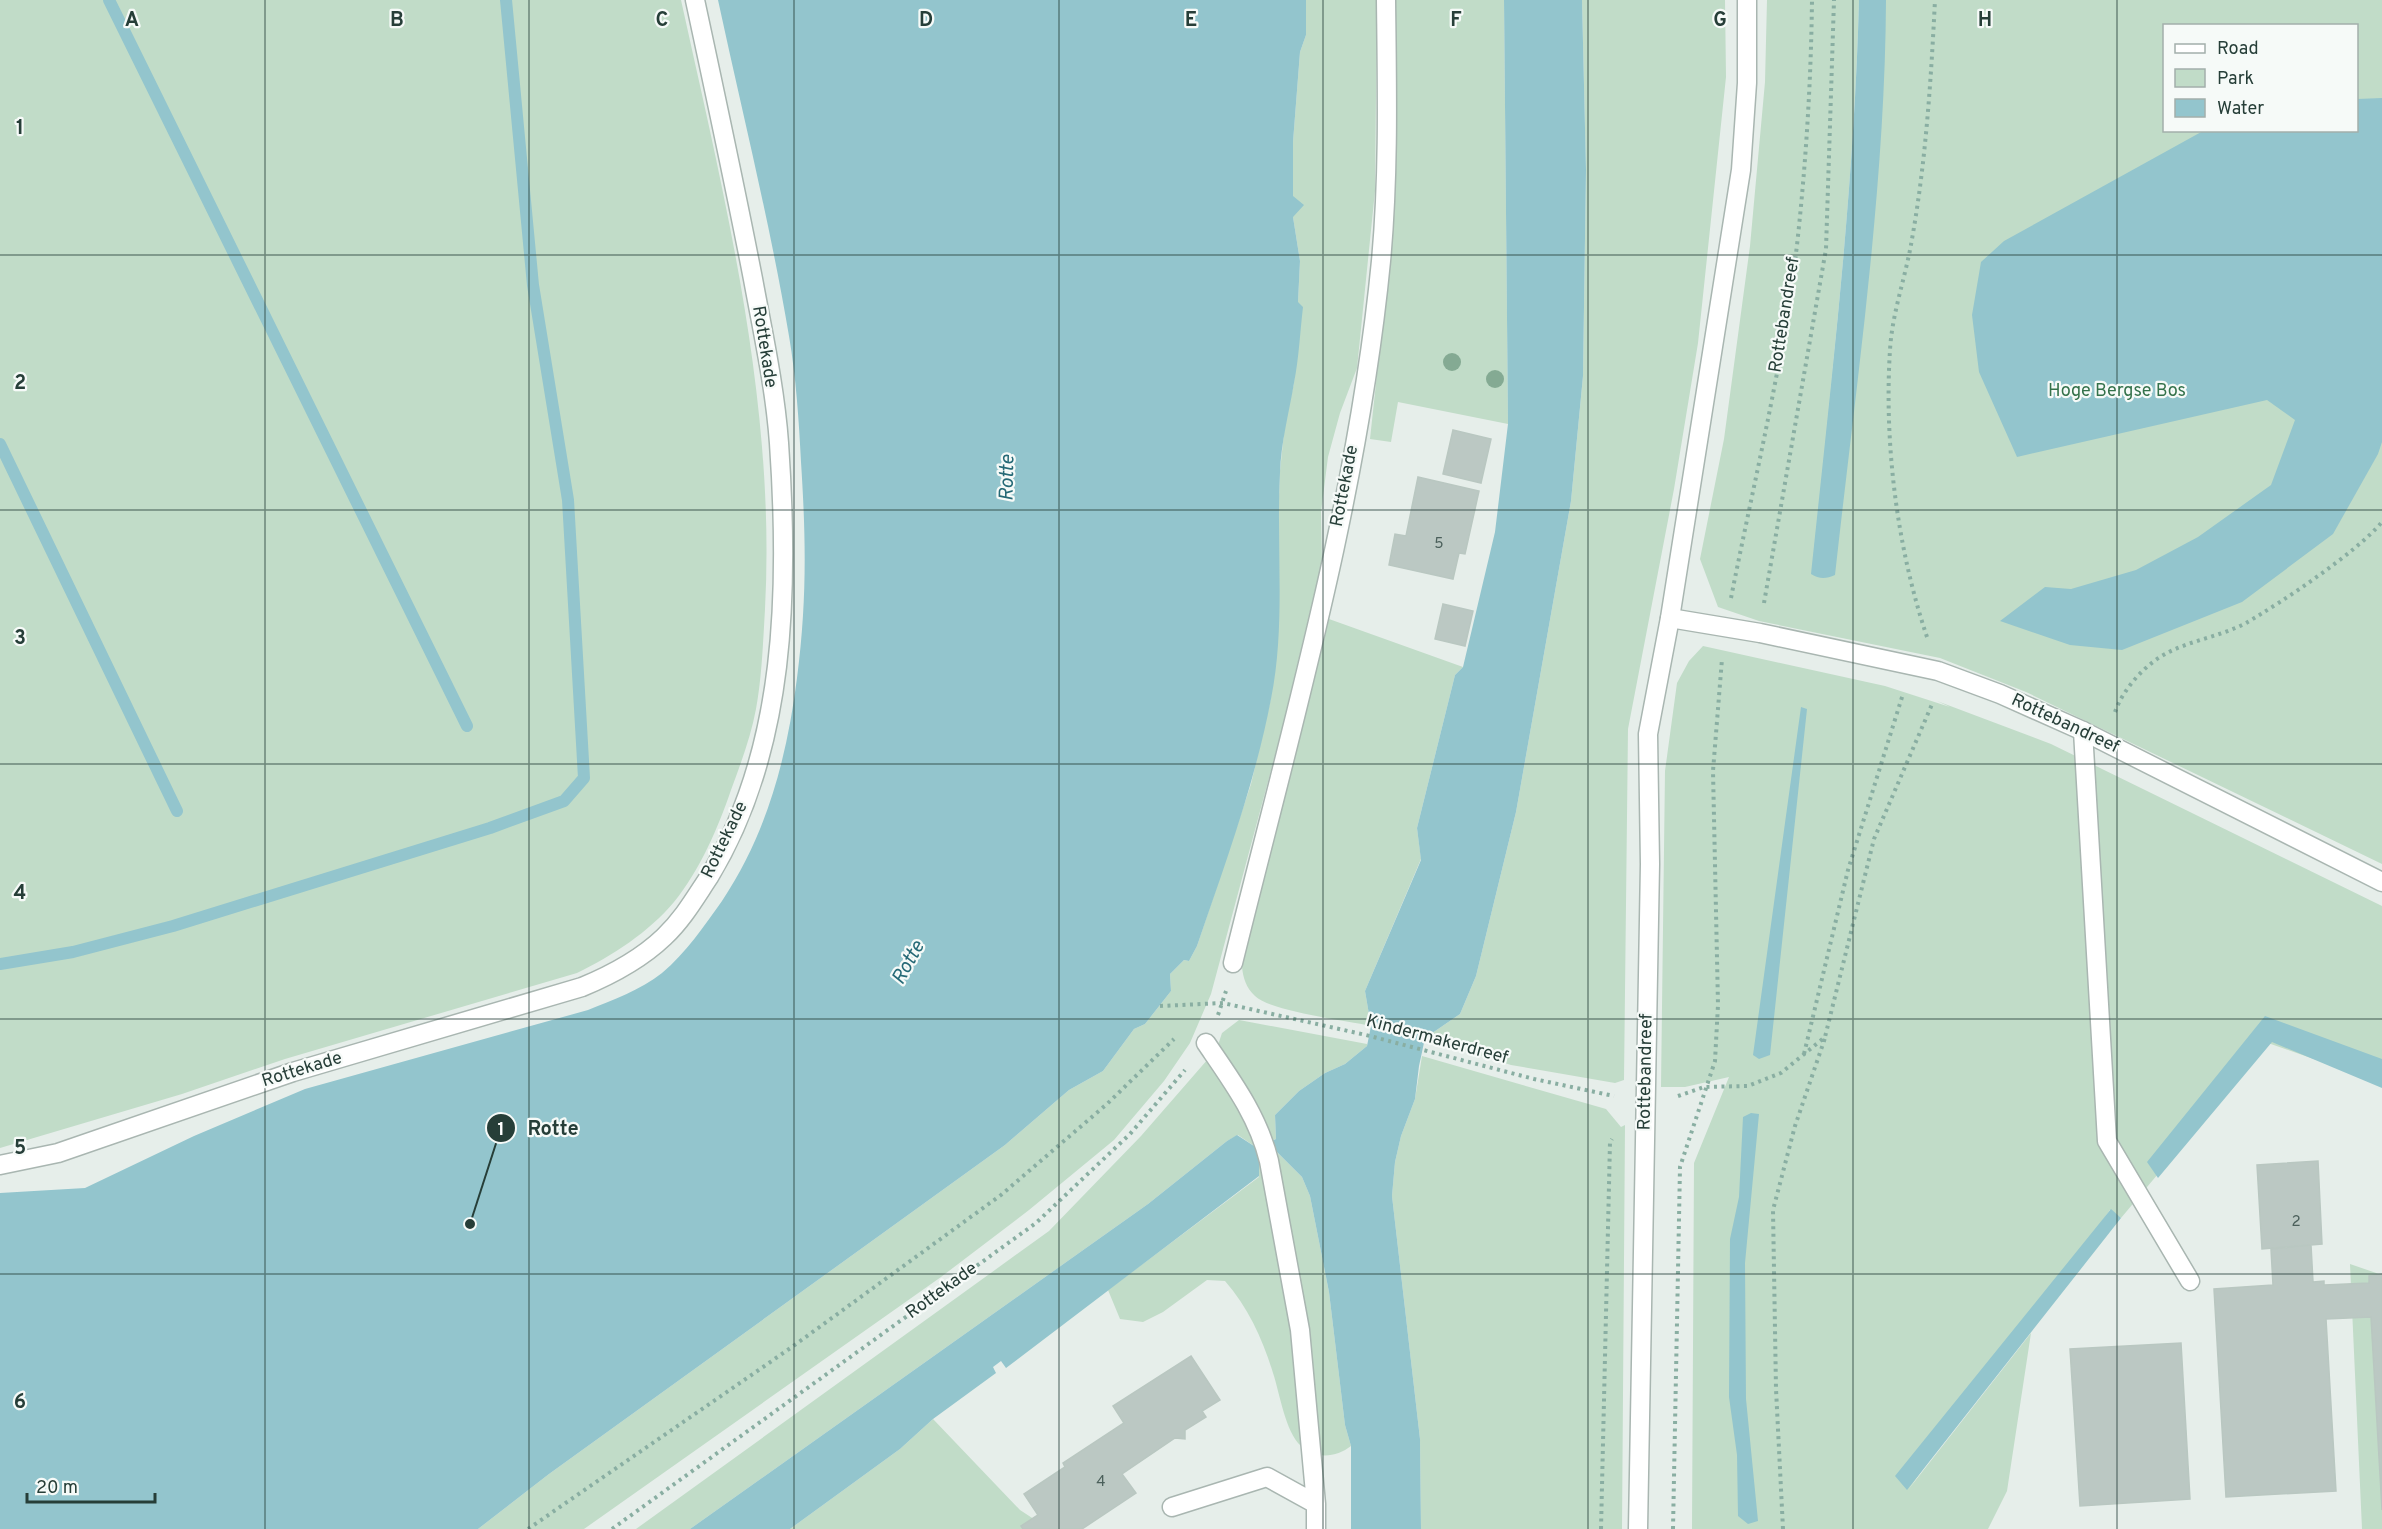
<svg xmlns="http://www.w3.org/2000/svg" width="2382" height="1529" font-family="Overpass,sans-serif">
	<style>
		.green { fill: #c1dcc8; fill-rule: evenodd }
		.water { fill: #93c5cd }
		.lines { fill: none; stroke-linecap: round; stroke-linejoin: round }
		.stream { stroke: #93c5cd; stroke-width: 12 }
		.building { fill: #bbc8c3; stroke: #b9c7c1; stroke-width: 1.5 }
		.service-casing { stroke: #a9b6b1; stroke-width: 21 }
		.minor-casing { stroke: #a9b6b1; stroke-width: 21 }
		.tertiary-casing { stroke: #a9b6b1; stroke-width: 21 }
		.path { stroke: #89aea2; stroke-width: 4; stroke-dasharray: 3 4.5; stroke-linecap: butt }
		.service { stroke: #fff; stroke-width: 18 }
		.minor { stroke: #fff; stroke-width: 18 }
		.tertiary { stroke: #fff; stroke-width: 18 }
		.tree { fill: #84aa93 }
		.grid { fill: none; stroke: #263e38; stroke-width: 1.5; stroke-opacity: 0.55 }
		.labels { text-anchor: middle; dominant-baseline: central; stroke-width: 4.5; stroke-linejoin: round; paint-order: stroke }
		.number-label { font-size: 15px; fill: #4b605b }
		.street-label { font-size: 18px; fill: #263e38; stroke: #f6faf8 }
		.park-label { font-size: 18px; fill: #34724b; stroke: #f6faf8 }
		.water-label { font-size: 20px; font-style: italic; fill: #256976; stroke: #f6faf8 }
		.grid-label { font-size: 20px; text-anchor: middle; font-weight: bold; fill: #263e38; stroke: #f6faf8; stroke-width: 4.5; stroke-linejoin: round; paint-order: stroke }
		.leader { fill: none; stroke: #263e38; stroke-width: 2 }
		.callout-dot { fill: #263e38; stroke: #f6faf8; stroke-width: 2 }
		.mark-label { font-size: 18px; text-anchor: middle; font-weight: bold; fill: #fff }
		.callout-label { font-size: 20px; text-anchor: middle; font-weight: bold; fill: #263e38; stroke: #f6faf8; stroke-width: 4.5; stroke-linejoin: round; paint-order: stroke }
	</style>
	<rect width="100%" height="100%" fill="#e6eeea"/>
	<path class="green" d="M0 0H681C725 200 776 403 765 609 763 642 762 676 756 709 751 736 741 763 731 790 718 828 700 870 674 902 649 932 612 956 577 973L285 1059 182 1094 0 1148Z
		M1306 0H1377L1375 191 1357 368 1340 413 1328 457 1321 512 1322 561 1281 733 1211 994 1190 1043 1164 1081 1114 1140 1029 1210 941 1277 584 1529H478L549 1474 1005 1145 1069 1090 1103 1071 1134 1029 1145 1024 1171 991 1170 974 1184 960 1189 961 1197 946 1251 784 1271 698 1280 471 1285 423 1294 383 1300 261 1293 217V142L1300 52 1306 35Z
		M1396 0H1504L1508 424 1398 402 1391 442 1370 439 1395 207Z
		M1582 0H1725L1726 77 1698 343 1674 489 1628 729 1624 1080 1615 1083 1511 1065 1425 1038 1460 1014 1476 976 1516 812 1571 501 1583 376 1586 171Z
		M1767 0H1859C1854 192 1831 383 1811 574L1872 0H2382V864L2026 692 1940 658 1759 621 1718 607 1700 559 1724 439 1750 246 1765 82ZM2164 26H2356V130H2164Z
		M1329 619 1463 667 1455 675 1417 828 1421 859 1365 991 1371 1026C1344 1020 1272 1012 1255 996 1246 988 1243 977 1242 967Z
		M1703 646 1885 686 1950 707 1937 701 2051 744 2382 906V1083L2268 1043 2121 1218 2110 1210 1908 1490 2031 1333 2007 1491 1988 1529H1692L1694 1163 1729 1077 1685 1087H1661L1665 771 1677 683 1689 661Z
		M1239 1020 1367 1044V1046L1345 1064 1325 1073 1299 1091 1275 1115 1276 1139 1273 1140 1258 1108 1218 1045 1222 1033Z
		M1422 1056 1606 1109 1621 1127 1625 1125 1622 1529H1421L1420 1439 1392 1196 1395 1162 1401 1136 1415 1099Z
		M1208 1059 1236 1096 1257 1148 1238 1135 1227 1141 1148 1204 690 1529H636L1049 1231 1141 1136Z
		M1276 1151 1302 1177 1310 1196 1329 1292 1345 1425 1351 1446C1337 1457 1316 1460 1301 1446 1285 1431 1280 1394 1273 1373 1263 1340 1248 1307 1225 1281L1207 1280 1163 1312 1143 1322 1120 1319 1108 1290 1259 1177V1162Z
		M2350 1264 2382 1275V1529H2362Z
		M933 1419 1020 1510 1049 1529H790L900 1449Z"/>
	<path class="water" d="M718 0H1306V35L1300 52 1293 142V196L1304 205 1293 217 1300 261 1298 302 1303 307C1300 332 1299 358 1294 383 1289 413 1281 442 1280 473 1276 548 1286 624 1271 699 1255 783 1225 864 1197 946L1189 961 1184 960 1170 974 1171 991 1145 1024 1134 1029 1103 1071 1069 1090 1005 1145 549 1474 478 1529H0V1193L85 1188 194 1136 305 1089 588 1010C612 1000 641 990 662 973 686 953 704 926 722 901 767 834 787 757 797 678 807 601 806 539 801 462 799 421 796 377 789 336 770 223 742 112 718 0Z
		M1504 0H1582L1586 170 1583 376 1571 501 1516 812 1476 976 1460 1014 1425 1038 1419 1066 1415 1099 1401 1136 1395 1162 1392 1196 1420 1439 1421 1529H1351V1446L1345 1425 1329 1292 1310 1196 1302 1177 1276 1151 1259 1162V1176L1006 1368 1001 1361 993 1367 996 1373 933 1419 900 1449 790 1529H690L1148 1204 1227 1141 1237 1135 1257 1148 1276 1139 1275 1115 1299 1091 1325 1073 1345 1064 1367 1046 1371 1026 1365 991 1421 860 1417 828 1455 675 1463 667 1495 532 1508 424Z
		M1859 0H1886C1885 192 1856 384 1835 575 1826 579 1819 579 1811 574 1831 383 1854 192 1859 0Z
		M2382 98V442L2378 454 2333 534 2242 602 2122 650 2070 645 2000 621 2045 587 2071 589 2136 570 2198 537 2271 485 2295 420 2267 400 2017 457 1979 372 1972 315 1981 262 2004 241 2203 131 2356 130 2357 99Z
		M1801 707 1807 709 1770 1055 1759 1059 1753 1055Z
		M2265 1016 2382 1059V1088L2272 1042 2158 1178 2147 1162Z
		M1751 1113 1759 1114 1745 1263 1746 1399 1758 1521 1748 1524 1738 1516 1737 1455 1729 1397 1730 1239 1739 1197 1743 1117Z
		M2111 1209 2121 1218 1907 1490 1895 1476Z"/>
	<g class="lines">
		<path class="stream" d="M109 0 467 726
			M0 444 177 811
			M0 964 73 952 173 926 490 828 564 801 584 778 568 500 533 285 506 0"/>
	</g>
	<path class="building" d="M1453 430 1491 439 1481 483 1443 474Z
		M1418 477 1479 491 1465 554 1459 553 1453 579 1389 565 1395 534 1406 536Z
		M1443 604 1473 611 1465 646 1435 639Z
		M2318 1161 2322 1244 2262 1249 2257 1165Z
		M2311 1245 2313 1282 2324 1281V1285L2369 1283V1276L2382 1274V1510L2371 1317 2326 1319 2336 1491 2226 1497 2214 1289 2273 1285 2271 1249Z
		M2181 1343 2190 1499 2080 1506 2070 1349Z
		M1191 1356 1220 1400 1202 1411 1206 1417 1185 1430V1439L1175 1438 1122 1474 1136 1493 1082 1529H1023L1021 1526 1038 1515 1024 1494 1065 1467 1063 1463 1124 1423 1113 1406Z"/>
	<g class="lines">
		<defs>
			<path id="service" d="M2083 731 2107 1141 2190 1281
				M1206 1043C1232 1081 1258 1116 1269 1161L1300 1330 1316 1504
				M1172 1507 1267 1477 1316 1504V1529"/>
			<path id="minor" d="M1670 618 1760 633 1938 671 2000 694 2083 731 2382 882
				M1233 963C1290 732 1358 499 1381 261 1389 174 1387 87 1386 0
				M0 1165 58 1153 293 1072 582 987C611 975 641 959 664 937 683 919 695 898 709 877 787 749 789 588 779 443 775 388 763 333 753 279 735 186 715 93 695 0"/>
			<path id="tertiary" d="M1638 1529 1650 864 1648 734 1670 618 1741 170 1747 83V0"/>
		</defs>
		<use href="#service" class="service-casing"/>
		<use href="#minor" class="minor-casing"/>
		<use href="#tertiary" class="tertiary-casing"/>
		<path class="path" d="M1731 598C1754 481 1783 364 1797 245 1806 163 1811 82 1812 0
			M1764 603 1826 249 1834 0
			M1927 637C1897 548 1884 443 1890 350 1892 313 1906 276 1912 239 1926 160 1931 80 1935 0
			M2115 712C2123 689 2146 663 2169 652 2193 640 2221 636 2246 623 2282 602 2356 553 2382 522
			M1160 1006 1223 1003 1366 1035 1534 1079 1614 1096
			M1218 1015 1226 991
			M1804 1054 1848 870 1903 694
			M1678 1096 1704 1087 1748 1086 1781 1073 1825 1037 1874 839 1933 702
			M528 1529 792 1347 1001 1195 1107 1104 1174 1039
			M612 1529 1036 1223 1130 1134 1185 1070
			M1601 1529 1610 1142 1612 1139
			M1673 1529 1680 1167 1715 1061 1718 1005 1713 771 1722 659
			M1783 1529 1776 1389 1773 1210 1795 1126 1825 1038"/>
		<use href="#service" class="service"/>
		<use href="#minor" class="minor"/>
		<use href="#tertiary" class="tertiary"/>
	</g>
	<g class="tree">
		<circle cx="1452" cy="362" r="9"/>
		<circle cx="1495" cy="379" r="9"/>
	</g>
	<path class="grid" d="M265 0V1529M529 0V1529M794 0V1529M1059 0V1529M1323 0V1529M1588 0V1529M1853 0V1529M2117 0V1529M0 255H2382M0 510H2382M0 764H2382M0 1019H2382M0 1274H2382"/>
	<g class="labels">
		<g class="number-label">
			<text x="1439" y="544">5</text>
			<text x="2296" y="1222">2</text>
			<text x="1101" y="1482">4</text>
		</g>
		<g class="street-label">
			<text transform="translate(1785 315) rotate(-81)">Rottebandreef</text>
			<text transform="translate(764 347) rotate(81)">Rottekade</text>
			<text transform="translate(1345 486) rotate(-79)">Rottekade</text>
			<text transform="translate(2065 724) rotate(25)">Rottebandreef</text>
			<text transform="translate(725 840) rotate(-64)">Rottekade</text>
			<text transform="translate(1437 1040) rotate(15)">Kindermakerdreef</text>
			<text transform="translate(302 1070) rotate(-17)">Rottekade</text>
			<text transform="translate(1646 1072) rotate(-89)">Rottebandreef</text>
			<text transform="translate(942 1291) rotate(-36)">Rottekade</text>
		</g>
		<g class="park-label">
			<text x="2117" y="391">Hoge Bergse Bos</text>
		</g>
		<g class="water-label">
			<text transform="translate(1008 478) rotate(-89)">Rotte</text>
			<text transform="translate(909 963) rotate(-61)">Rotte</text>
		</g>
	</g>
	<g class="grid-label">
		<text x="132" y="26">A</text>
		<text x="397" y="26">B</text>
		<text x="662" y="26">C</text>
		<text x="926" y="26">D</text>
		<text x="1191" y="26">E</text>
		<text x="1456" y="26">F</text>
		<text x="1720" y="26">G</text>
		<text x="1985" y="26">H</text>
		<text x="20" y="134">1</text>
		<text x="20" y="389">2</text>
		<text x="20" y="644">3</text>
		<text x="20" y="899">4</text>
		<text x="20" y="1154">5</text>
		<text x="20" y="1408">6</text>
	</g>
	<path class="leader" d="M470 1224L501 1128"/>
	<g class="callout-dot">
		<circle cx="470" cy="1224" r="6"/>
		<circle cx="501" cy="1128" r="15"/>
	</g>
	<g class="mark-label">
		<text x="501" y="1135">1</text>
	</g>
	<g class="callout-label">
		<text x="553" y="1135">Rotte</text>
	</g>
	<rect x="2163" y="24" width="195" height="108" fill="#f6faf8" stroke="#a3afab" stroke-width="1.5"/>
	<rect x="2175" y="44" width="30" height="9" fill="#ffffff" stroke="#a3afab" stroke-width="1.5"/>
	<text x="2217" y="54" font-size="18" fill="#263e38">Road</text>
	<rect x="2175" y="69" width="30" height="18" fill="#c1dcc8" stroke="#a3afab" stroke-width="1.5"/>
	<text x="2217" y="84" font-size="18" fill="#263e38">Park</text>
	<rect x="2175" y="99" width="30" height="18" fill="#93c5cd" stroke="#a3afab" stroke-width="1.5"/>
	<text x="2217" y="114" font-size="18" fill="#263e38">Water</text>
	<path d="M27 1493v9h128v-9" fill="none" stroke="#263e38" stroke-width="3"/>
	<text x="36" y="1493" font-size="18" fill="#263e38" stroke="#f6faf8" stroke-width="4.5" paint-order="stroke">20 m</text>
</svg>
